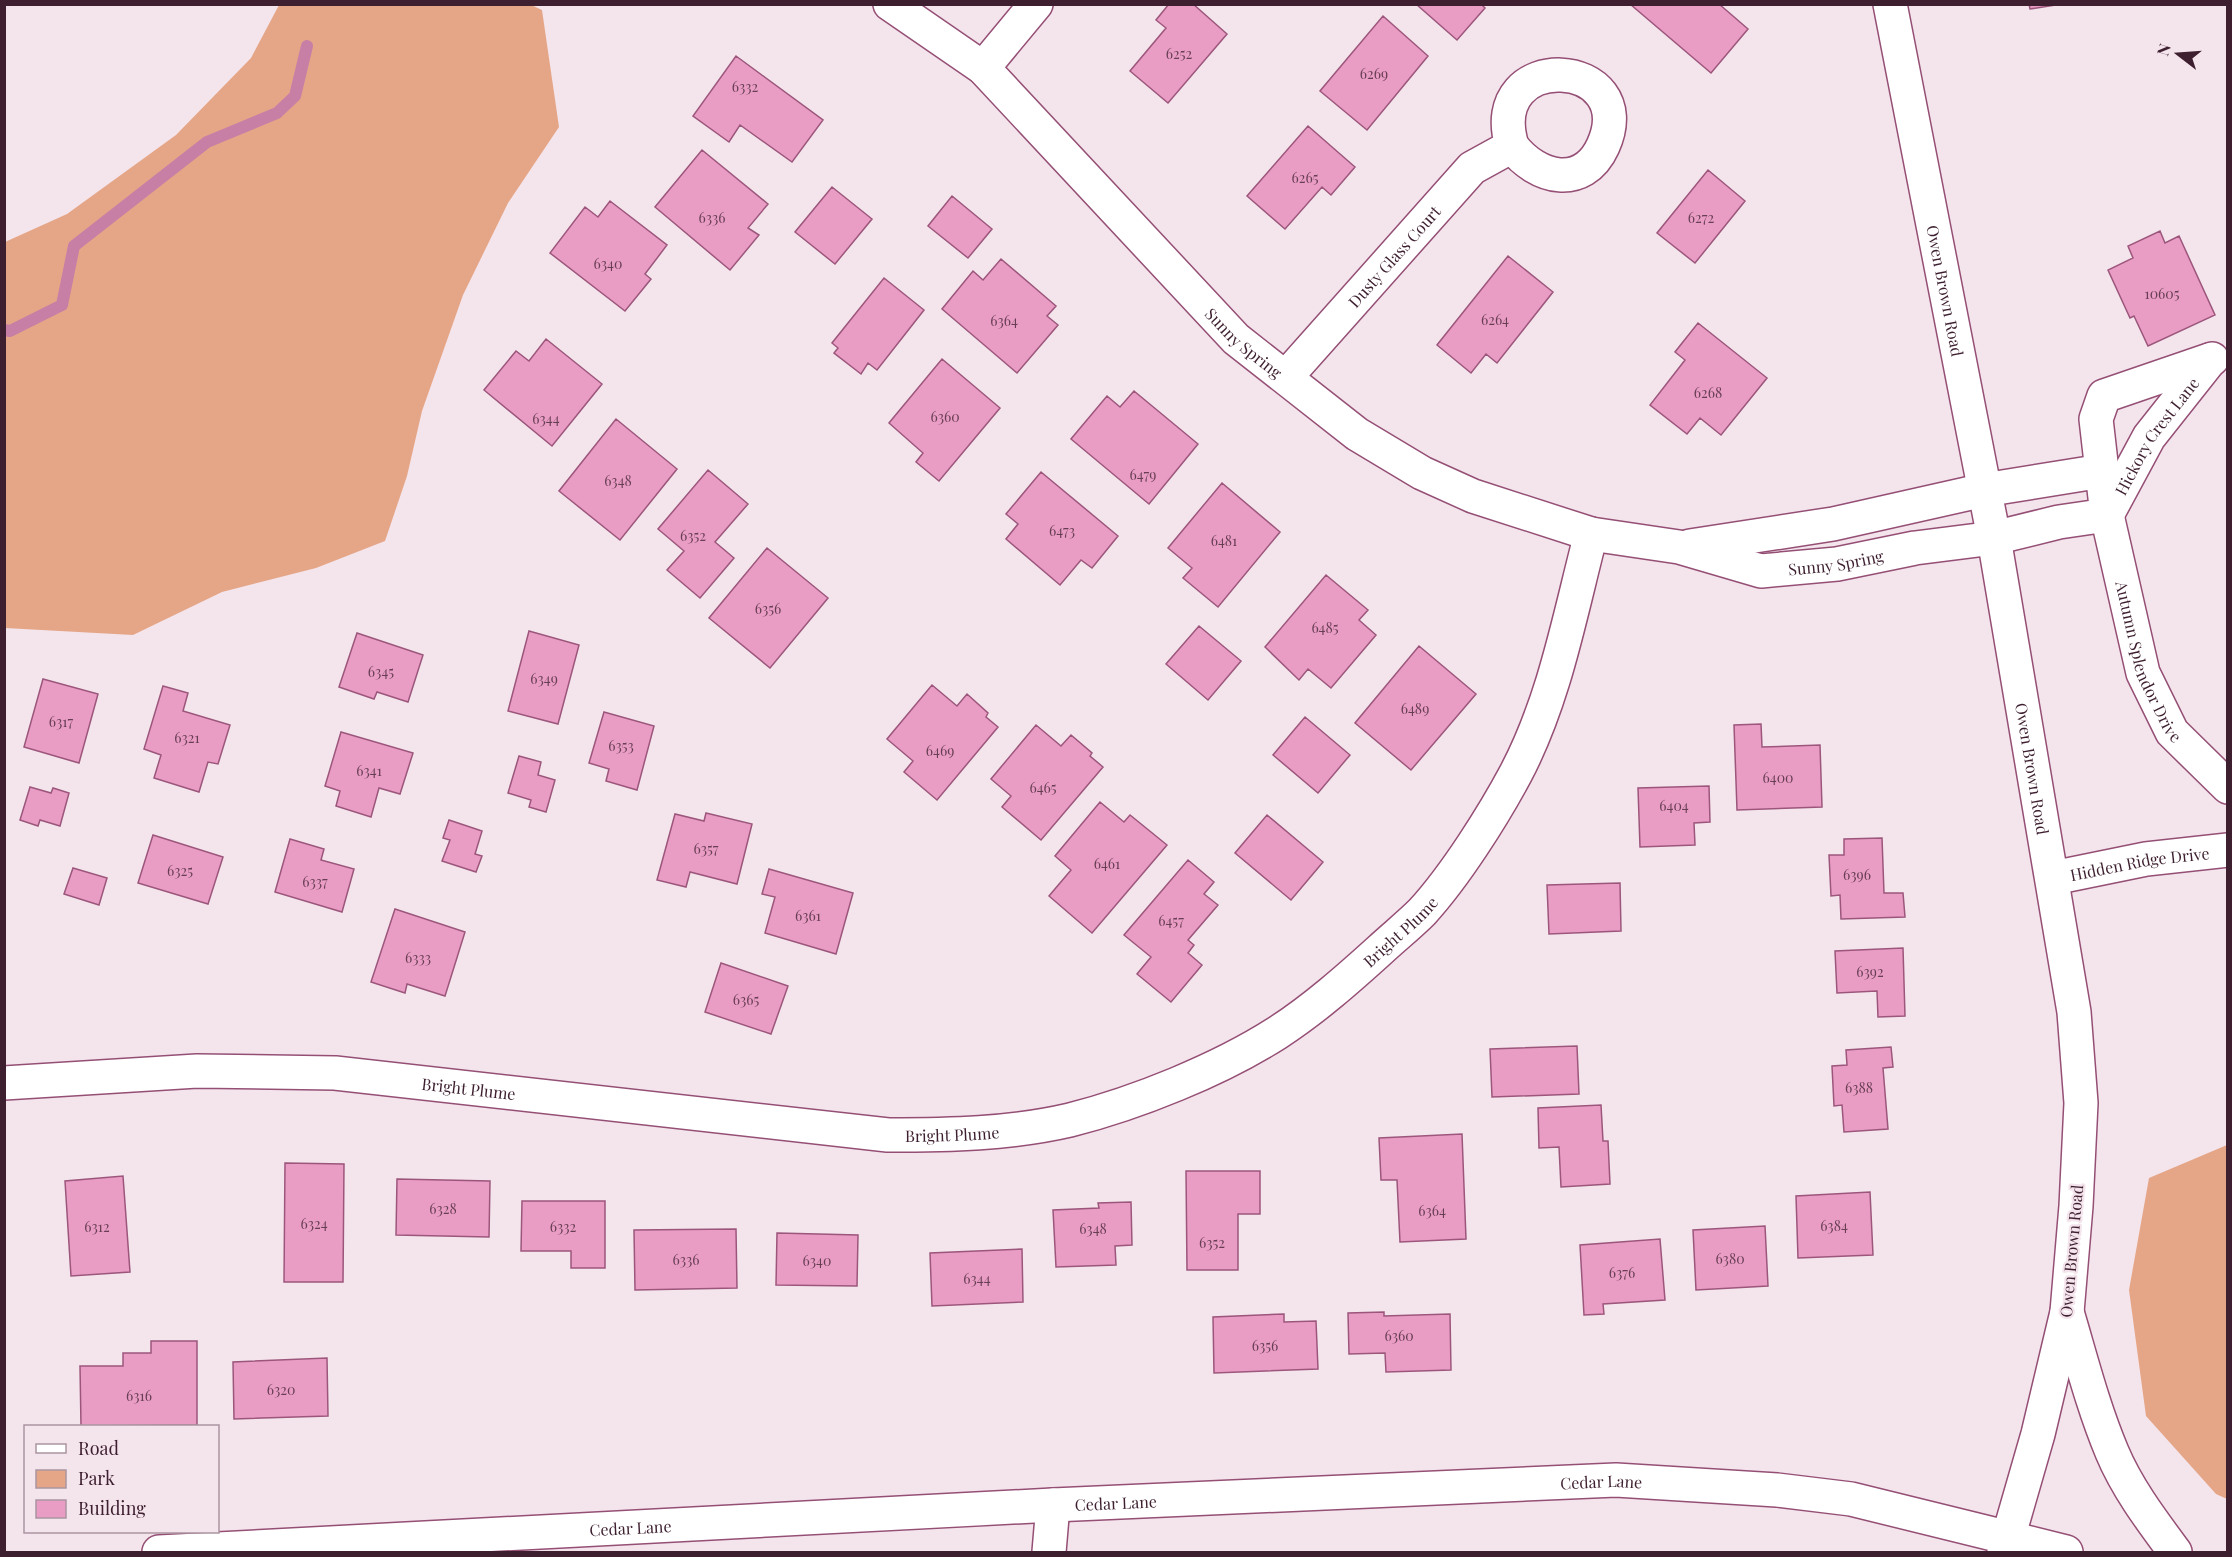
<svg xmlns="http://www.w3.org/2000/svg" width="2232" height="1557" font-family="'Playfair Display',serif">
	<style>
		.green { fill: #e5a687 }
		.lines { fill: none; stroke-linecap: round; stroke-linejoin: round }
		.stream { stroke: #c87fa5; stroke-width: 12 }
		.building { fill: #ea9dc4; stroke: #9c567c; stroke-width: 1.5 }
		.minor-casing { stroke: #954f75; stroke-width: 36 }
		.major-casing { stroke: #954f75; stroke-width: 36 }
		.minor { stroke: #fff; stroke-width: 33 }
		.major { stroke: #fff; stroke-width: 33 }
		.labels { text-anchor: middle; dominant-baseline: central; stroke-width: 4.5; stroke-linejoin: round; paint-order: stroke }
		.number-label { font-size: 14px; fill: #683e54 }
		.street-label { font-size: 16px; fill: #3d1f2f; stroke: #f4e4ec }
	</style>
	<rect width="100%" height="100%" fill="#f4e4ec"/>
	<path class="green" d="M529 4 542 10 559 127 508 203 463 295 422 411 407 476 385 541 316 568 222 592 133 635 5 628V242L67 214 176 135 251 58 279 5Z
		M2227 1145V1499L2216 1494 2146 1416 2129 1290 2149 1178Z"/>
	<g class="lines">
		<path class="stream" d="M4 330 10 331 62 305 74 246 207 142 277 113 295 96 307 46"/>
	</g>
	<path class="building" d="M1169 4H1193L1227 34 1168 103 1130 71 1166 28 1156 20Z
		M1416 4H1481L1485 8 1457 40Z
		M1630 4H1719L1748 29 1711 73Z
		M2029 4H2062L2030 9Z
		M1383 16 1428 56 1367 130 1320 91Z
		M736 56 823 120 792 162 740 125 729 142 693 116Z
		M1308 126 1355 167 1331 195 1322 187 1285 229 1247 196Z
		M702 150 768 204 748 228 759 235 730 270 655 207Z
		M1708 170 1745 201 1695 263 1657 233Z
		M832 187 872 219 835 264 795 232Z
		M952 196 992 229 968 258 928 226Z
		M610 201 667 245 645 274 651 279 625 311 550 253 585 207 598 217Z
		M2160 231 2165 243 2179 236 2215 315 2148 346 2134 316 2130 318 2108 270 2133 258 2128 246Z
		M1508 256 1553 292 1497 363 1486 354 1471 373 1437 345Z
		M1001 259 1056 306 1047 316 1058 325 1017 373 942 309 973 271 983 280Z
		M884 278 924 310 877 370 868 363 861 374 834 353 838 348 832 343Z
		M1698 323 1767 378 1721 435 1700 418 1687 434 1650 405 1685 360 1675 352Z
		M546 339 602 384 552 446 484 390 516 351 529 361Z
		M942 359 1000 408 939 481 916 462 923 453 889 423Z
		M1134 391 1198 444 1149 504 1071 439 1107 396 1120 407Z
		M616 419 677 469 620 540 559 491Z
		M708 470 748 504 715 542 734 558 700 598 667 570 684 551 658 529Z
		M1041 472 1118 536 1092 568 1081 560 1060 585 1006 539 1018 524 1006 514Z
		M1222 483 1280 532 1218 607 1183 578 1192 568 1168 548Z
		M767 548 828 598 770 668 709 618Z
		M1326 575 1368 610 1359 620 1376 635 1331 688 1308 669 1299 680 1265 647Z
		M1199 626 1241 661 1208 700 1166 664Z
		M529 631 579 645 558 724 508 711Z
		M357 633 423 655 408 702 377 692 374 699 339 687Z
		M1419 646 1476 694 1411 770 1355 723Z
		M43 679 98 694 79 763 24 747Z
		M932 685 957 706 967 694 988 713 986 717 998 727 937 800 904 772 913 761 887 739Z
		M163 686 188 693 183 711 230 725 218 764 208 762 199 792 154 778 161 755 144 749Z
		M604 712 654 726 637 790 606 781 609 769 589 763Z
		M1305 717 1350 755 1318 793 1273 755Z
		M1761 724 1762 747 1820 745 1822 807 1737 810 1734 725Z
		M1036 725 1061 746 1071 735 1092 753 1090 756 1103 767 1041 840 1002 807 1011 796 991 779Z
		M341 732 413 753 400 794 379 788 371 817 336 806 340 791 325 786Z
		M519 756 541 762 538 775 555 780 546 812 529 807 531 800 508 793Z
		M1709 786 1710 822 1694 823 1695 845 1640 847 1638 788Z
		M30 787 51 793 53 788 69 793 60 826 40 820 38 826 20 820Z
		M1100 802 1124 822 1130 815 1167 845 1092 933 1049 896 1071 870 1055 856Z
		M706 813 752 824 737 884 690 872 686 887 657 880 675 814 704 821Z
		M1267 815 1323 862 1291 900 1235 853Z
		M449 820 482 831 475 854 482 856 476 872 442 861 450 840 443 838Z
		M153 835 223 857 208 904 138 883Z
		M1882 838 1884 893H1903L1905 917 1841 919 1840 895 1831 896 1829 855H1844V839Z
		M290 839 324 849 321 860 354 869 342 912 275 892Z
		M1188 860 1214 882 1204 894 1218 905 1188 940 1194 945 1188 953 1202 965 1171 1002 1137 974 1151 957 1124 935Z
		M73 868 107 878 99 905 64 894Z
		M769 869 853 893 836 954 765 933 775 897 762 894Z
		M1620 883 1621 931 1549 934 1547 885Z
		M395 909 465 932 445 996 407 984 405 993 371 982Z
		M1903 948 1905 1016 1878 1017 1877 991 1837 993 1835 951Z
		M721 963 788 986 771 1034 705 1012Z
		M1577 1046 1579 1094 1492 1097 1490 1049Z
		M1891 1047 1893 1067 1883 1068 1888 1129 1844 1132 1842 1105 1834 1106 1832 1066 1847 1065 1846 1050Z
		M1601 1105 1603 1141H1608L1610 1184 1561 1187 1559 1147 1539 1148 1538 1108Z
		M1462 1134 1466 1239 1400 1242 1397 1180H1381L1379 1138Z
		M285 1163 344 1164 343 1282H284Z
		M1186 1171H1260V1214H1238V1270H1187Z
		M123 1176 130 1272 71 1276 65 1181Z
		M397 1179 490 1181 489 1237 396 1235Z
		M1870 1192 1873 1255 1798 1258 1796 1196Z
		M522 1201H605V1268H571V1251H521Z
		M1131 1202 1132 1245 1115 1246 1116 1265 1056 1267 1053 1210 1099 1208 1098 1203Z
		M1765 1226 1768 1286 1696 1290 1693 1230Z
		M736 1229 737 1288 635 1290 634 1230Z
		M777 1233 858 1235 857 1286 776 1285Z
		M1660 1239 1665 1300 1603 1304 1604 1314 1584 1315 1580 1245Z
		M1022 1249 1023 1302 932 1306 930 1253Z
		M1384 1312V1316L1450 1314 1451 1370 1386 1372 1385 1353 1349 1354 1348 1313Z
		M1284 1314V1322L1316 1321 1318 1369 1214 1373 1213 1317Z
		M151 1341H197V1425L81 1426 80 1366H123V1353H151Z
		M327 1358 328 1416 234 1419 233 1362Z"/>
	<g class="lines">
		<defs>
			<g id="minor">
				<path id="s1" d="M890 4 983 68 1236 339 1357 434 1422 473 1473 496 1591 534 1679 547 1761 571 1837 564 1915 548 1994 538 2059 522 2107 515 2149 437 2210 360"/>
				<path id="s2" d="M1890 4 1994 538 2074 1012 2081 1103 2076 1206 2067 1312 2038 1434 2004 1552"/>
				<path d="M983 68 1036 4"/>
				<path id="s3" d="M2212 359 2104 396 2096 419 2107 515 2143 673 2172 732 2228 787"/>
				<path id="s4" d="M1286 377 1472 168 1512 146C1537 179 1583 190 1603 146 1643 57 1482 46 1512 146"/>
				<path d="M1690 546 1833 524 1984 490 2102 471"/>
				<path id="s5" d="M2053 878 2146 859 2228 850"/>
				<path id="s6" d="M4 1083 197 1071 335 1073 888 1135C949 1135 1010 1134 1070 1120 1137 1103 1219 1070 1277 1033 1314 1009 1348 979 1380 950 1394 937 1409 925 1422 912 1455 876 1493 816 1516 773 1555 699 1570 614 1591 534"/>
				<path d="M1049 1552 1053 1505"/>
			</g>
			<g id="major">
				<path d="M2067 1312C2081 1359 2093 1407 2112 1452 2127 1488 2152 1521 2175 1552"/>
				<path id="s7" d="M159 1552 1053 1505 1616 1480 1777 1490 1851 1499 2066 1552"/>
			</g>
		</defs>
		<use href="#minor" class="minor-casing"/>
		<use href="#major" class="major-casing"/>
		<use href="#minor" class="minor"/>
		<use href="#major" class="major"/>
	</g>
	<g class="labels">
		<g class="number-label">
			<text x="1179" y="53">6252</text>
			<text x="1374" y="73">6269</text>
			<text x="745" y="86">6332</text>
			<text x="1305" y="177">6265</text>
			<text x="712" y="217">6336</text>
			<text x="1701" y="217">6272</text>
			<text x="608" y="263">6340</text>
			<text x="2162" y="293">10605</text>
			<text x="1495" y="319">6264</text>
			<text x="1004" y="320">6364</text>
			<text x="1708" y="392">6268</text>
			<text x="945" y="416">6360</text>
			<text x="546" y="418">6344</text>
			<text x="1143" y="474">6479</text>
			<text x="618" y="480">6348</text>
			<text x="1062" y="530">6473</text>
			<text x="693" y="535">6352</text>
			<text x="1224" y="540">6481</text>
			<text x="768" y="608">6356</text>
			<text x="1325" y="627">6485</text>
			<text x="381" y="671">6345</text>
			<text x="544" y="678">6349</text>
			<text x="1415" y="708">6489</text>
			<text x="61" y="721">6317</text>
			<text x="187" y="737">6321</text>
			<text x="621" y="745">6353</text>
			<text x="940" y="750">6469</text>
			<text x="369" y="770">6341</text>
			<text x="1778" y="777">6400</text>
			<text x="1043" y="787">6465</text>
			<text x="1674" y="805">6404</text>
			<text x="706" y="848">6357</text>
			<text x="1107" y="863">6461</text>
			<text x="180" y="870">6325</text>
			<text x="1857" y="874">6396</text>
			<text x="315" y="881">6337</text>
			<text x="808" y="915">6361</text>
			<text x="1171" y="920">6457</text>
			<text x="418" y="957">6333</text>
			<text x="1870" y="971">6392</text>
			<text x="746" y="999">6365</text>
			<text x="1859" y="1087">6388</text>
			<text x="443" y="1208">6328</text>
			<text x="1432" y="1210">6364</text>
			<text x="314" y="1223">6324</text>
			<text x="1834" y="1225">6384</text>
			<text x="97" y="1226">6312</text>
			<text x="563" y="1226">6332</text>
			<text x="1093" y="1228">6348</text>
			<text x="1212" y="1242">6352</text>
			<text x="1730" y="1258">6380</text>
			<text x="686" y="1259">6336</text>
			<text x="817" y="1260">6340</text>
			<text x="1622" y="1272">6376</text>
			<text x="977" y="1278">6344</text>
			<text x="1399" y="1335">6360</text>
			<text x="1265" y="1345">6356</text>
			<text x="281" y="1389">6320</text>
			<text x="139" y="1395">6316</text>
		</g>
		<g class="street-label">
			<text stroke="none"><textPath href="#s4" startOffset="162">Dusty Glass Court</textPath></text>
			<text stroke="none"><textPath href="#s2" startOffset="292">Owen Brown Road</textPath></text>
			<text stroke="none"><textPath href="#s1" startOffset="492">Sunny Spring</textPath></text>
			<text stroke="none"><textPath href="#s1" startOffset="1512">Hickory Crest Lane</textPath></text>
			<text stroke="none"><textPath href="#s1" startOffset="1143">Sunny Spring</textPath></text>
			<text stroke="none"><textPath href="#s3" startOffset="388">Autumn Splendor Drive</textPath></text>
			<text stroke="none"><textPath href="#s2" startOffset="778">Owen Brown Road</textPath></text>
			<text stroke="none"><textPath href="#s5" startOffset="88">Hidden Ridge Drive</textPath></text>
			<text stroke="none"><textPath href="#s6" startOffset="1456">Bright Plume</textPath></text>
			<text stroke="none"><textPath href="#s6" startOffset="466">Bright Plume</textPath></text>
			<text stroke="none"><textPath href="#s6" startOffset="952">Bright Plume</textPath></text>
			<text transform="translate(2071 1251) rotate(-85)">Owen Brown Road</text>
			<text stroke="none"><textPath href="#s7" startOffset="1444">Cedar Lane</textPath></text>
			<text stroke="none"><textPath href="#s7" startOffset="958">Cedar Lane</textPath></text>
			<text stroke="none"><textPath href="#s7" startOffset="472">Cedar Lane</textPath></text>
		</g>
	</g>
	<rect width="2232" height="1557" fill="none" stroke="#3d1f2f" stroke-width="12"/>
	<rect x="24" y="1425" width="195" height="108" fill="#f4e4ec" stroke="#ab95a0" stroke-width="1.5"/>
	<rect x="36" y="1444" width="30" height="9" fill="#ffffff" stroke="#ab95a0" stroke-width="1.5"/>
	<text x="78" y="1455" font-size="18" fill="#3d1f2f">Road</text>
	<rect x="36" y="1470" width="30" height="18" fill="#e5a687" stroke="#ab95a0" stroke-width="1.5"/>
	<text x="78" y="1485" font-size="18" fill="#3d1f2f">Park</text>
	<rect x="36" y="1500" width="30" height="18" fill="#ea9dc4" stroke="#ab95a0" stroke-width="1.5"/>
	<text x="78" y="1515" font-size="18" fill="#3d1f2f">Building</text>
	<g transform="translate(2178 54) rotate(287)" stroke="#f4e4ec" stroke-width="4.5" paint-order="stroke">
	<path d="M0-4.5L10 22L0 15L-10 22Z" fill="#3d1f2f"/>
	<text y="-9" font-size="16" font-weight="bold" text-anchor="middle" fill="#3d1f2f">N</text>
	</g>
</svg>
